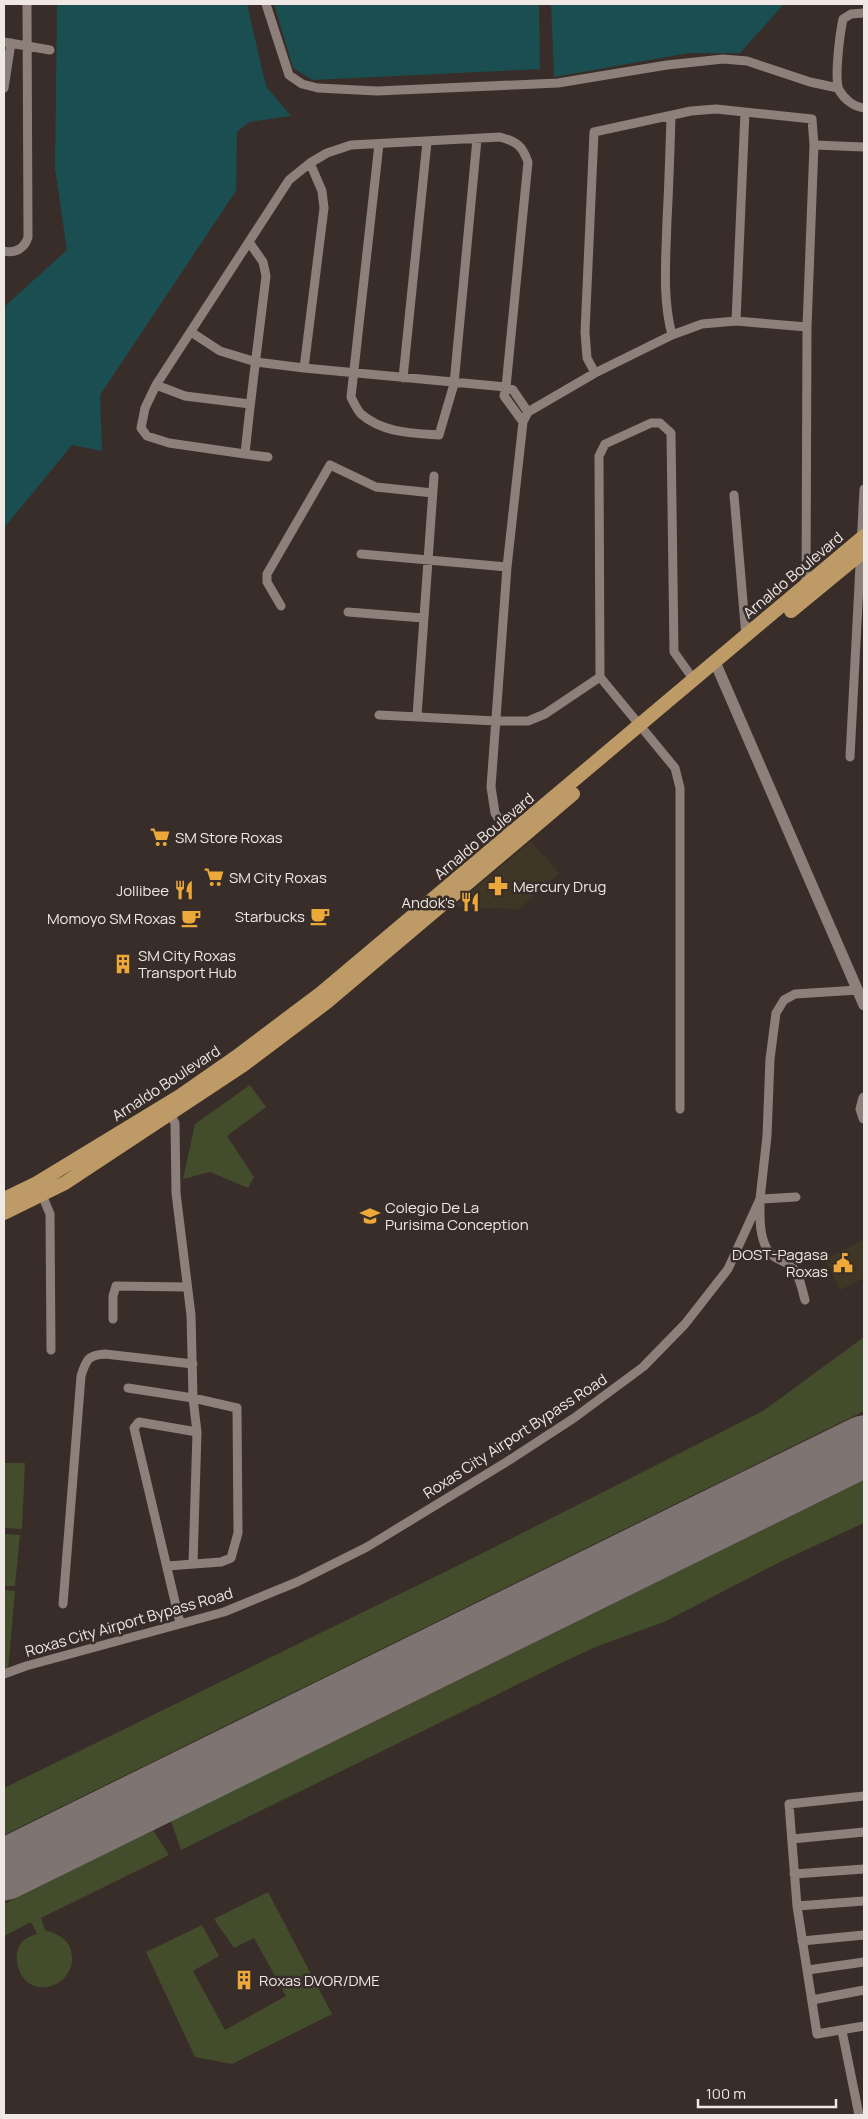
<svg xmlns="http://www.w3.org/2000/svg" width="868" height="2119" font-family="Manrope,sans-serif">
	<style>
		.commercial { fill: #403626 }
		.green { fill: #434c2b }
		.water { fill: #1a4e51 }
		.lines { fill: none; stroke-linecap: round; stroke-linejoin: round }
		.runway { stroke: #7e7572; stroke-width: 61 }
		.minor { stroke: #8d7f7a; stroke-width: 9 }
		.tertiary { stroke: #8d7f7a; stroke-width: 11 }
		.trunk { stroke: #be9b66; stroke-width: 14 }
		.labels { text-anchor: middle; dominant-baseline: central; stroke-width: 5; stroke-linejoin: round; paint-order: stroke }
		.street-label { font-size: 15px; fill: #efe8e5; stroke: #382d29 }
		.poi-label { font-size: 15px; fill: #efe8e5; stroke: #382d29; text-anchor: start }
	</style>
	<rect width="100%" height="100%" fill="#382d29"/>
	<path class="commercial" d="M531 841 559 873 519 909 453 907Z
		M864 1239V1278L840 1290 825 1259Z"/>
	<path class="green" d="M250 1085 266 1107 227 1136 254 1177 248 1188 210 1172 183 1179 195 1124Z
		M864 1337V1411L4 1835V1788L459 1565 763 1411Z
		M4 1463H25L22 1529 4 1528Z
		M864 1480V1523L784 1560 664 1622 598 1646 557 1665 181 1850 171 1821Z
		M4 1534 20 1535 15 1586H4Z
		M4 1590 15 1591 8 1671H4Z
		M153 1830 169 1855 41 1918 45 1930C59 1935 71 1939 72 1957 74 1978 49 1995 30 1984 18 1977 12 1954 21 1943 25 1938 31 1936 37 1934L31 1922 4 1936V1904Z
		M268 1892 332 2014 232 2064 195 2057 146 1952 202 1925 219 1956 193 1971 225 2030 286 1996 254 1938 234 1948 214 1919Z"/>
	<path class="water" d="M57 4H247L266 86 291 116 249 122 237 132 236 191 100 395 102 451 72 445 4 528V307L67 250 55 169Z
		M274 4H539L540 69 313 80 293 68Z
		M551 4H784L740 53H689L554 77Z"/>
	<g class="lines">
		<path class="runway" d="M4 1870 864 1446"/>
		<path class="minor" d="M266 4 289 75 302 84 318 88 377 91 558 83 667 65 723 59 747 61 810 82 838 88
			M864 13 851 14 843 19C840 33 834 78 839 90 844 99 854 107 864 108
			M4 42 50 50
			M4 88 11 43
			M671 116C670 150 669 185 667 220 666 259 662 297 672 335
			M379 144 351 397C354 403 357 410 361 414 383 433 412 433 439 435L454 384 477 139
			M814 145 864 147
			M4 251C15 254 25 248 28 237L27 4
			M736 321 745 112
			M191 332 220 351 256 362 304 368 506 387 528 162C522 145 517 142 500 137L351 145 327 153 310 163 289 180 156 385 145 408 141 428 147 436 169 443 245 454C251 394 259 335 266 276L263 262 249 242
			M304 368 324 208 322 191 310 163
			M595 373 587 358 585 332 594 132 691 111 716 109 812 119 814 145 807 327 806 586
			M403 378 427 142
			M156 385 185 396 250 404
			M523 422 504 396 506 387 513 390 528 412
			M245 454 268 457
			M734 495 746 637
			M361 554 507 567
			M281 606 267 582V574L330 465 376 487 433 493
			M348 612 423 618
			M379 715 496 721H528L545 714 600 677
			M417 716 434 476
			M850 757 864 489
			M511 838 495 813 491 787 507 567 523 422 528 412 595 373 672 335 702 324 736 321 807 327
			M680 1109V788L675 768 600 677 599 456 605 444 651 423H660L671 433 674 652 694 680
			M170 1114 175 1123 176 1193 191 1315 193 1398 197 1432 193 1563
			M40 1190 50 1214 51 1350
			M760 1199 796 1197
			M760 1202C760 1217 759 1235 767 1249 772 1259 784 1260 792 1267 800 1275 802 1290 805 1300
			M113 1319V1296L116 1286 186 1287
			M128 1388 193 1398 237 1408 238 1533 231 1558 221 1562 167 1566
			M63 1604 81 1376C86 1360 88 1355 105 1354L193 1364
			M180 1623 134 1428 139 1422 197 1432
			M4 1674 26 1666 224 1612 297 1582 367 1547 508 1461 574 1418 643 1367 685 1324 728 1269 760 1199 767 1136 770 1059 776 1013 784 1000 795 994 858 990
			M864 1796 789 1804 797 1906 817 2034 864 2026
			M792 1839 864 1832
			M794 1874 864 1869
			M797 1906 864 1901
			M802 1941 864 1935
			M808 1970 864 1962
			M812 2000 864 1990
			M842 2031 859 2115"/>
		<path class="tertiary" d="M715 662 864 1005
			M864 1098 861 1109 864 1118"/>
		<path class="trunk" d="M791 611 864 551
			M4 1199 37 1183 180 1096 236 1057 321 993 864 536
			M4 1213 65 1183 242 1066 327 1002 573 794"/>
	</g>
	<defs>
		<symbol id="supermarket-bare" viewBox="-9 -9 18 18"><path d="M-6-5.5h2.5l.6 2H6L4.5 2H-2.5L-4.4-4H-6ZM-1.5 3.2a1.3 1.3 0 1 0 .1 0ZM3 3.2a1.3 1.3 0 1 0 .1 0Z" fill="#eca93a" stroke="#382d29" stroke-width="2.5" paint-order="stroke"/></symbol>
		<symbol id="pharmacy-bare" viewBox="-9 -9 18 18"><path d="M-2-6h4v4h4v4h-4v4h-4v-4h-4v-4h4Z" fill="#eca93a" stroke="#382d29" stroke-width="2.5" paint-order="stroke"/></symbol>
		<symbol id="restaurant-bare" viewBox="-9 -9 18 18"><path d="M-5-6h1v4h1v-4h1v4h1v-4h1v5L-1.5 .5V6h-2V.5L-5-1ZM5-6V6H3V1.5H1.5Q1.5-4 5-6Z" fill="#eca93a" stroke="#382d29" stroke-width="2.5" paint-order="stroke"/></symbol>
		<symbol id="cafe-bare" viewBox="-9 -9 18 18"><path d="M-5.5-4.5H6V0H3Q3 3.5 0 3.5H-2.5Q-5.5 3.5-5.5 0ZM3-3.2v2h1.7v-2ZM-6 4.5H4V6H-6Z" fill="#eca93a" stroke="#382d29" stroke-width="2.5" paint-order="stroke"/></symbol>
		<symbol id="building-bare" viewBox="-9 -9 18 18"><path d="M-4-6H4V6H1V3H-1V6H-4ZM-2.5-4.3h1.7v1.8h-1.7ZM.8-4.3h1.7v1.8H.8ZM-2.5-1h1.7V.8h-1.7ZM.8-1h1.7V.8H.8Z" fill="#eca93a" stroke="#382d29" stroke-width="2.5" paint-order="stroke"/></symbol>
		<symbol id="university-bare" viewBox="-9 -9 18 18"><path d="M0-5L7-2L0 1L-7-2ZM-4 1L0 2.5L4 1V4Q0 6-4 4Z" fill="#eca93a" stroke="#382d29" stroke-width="2.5" paint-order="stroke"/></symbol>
		<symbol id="civic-bare" viewBox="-9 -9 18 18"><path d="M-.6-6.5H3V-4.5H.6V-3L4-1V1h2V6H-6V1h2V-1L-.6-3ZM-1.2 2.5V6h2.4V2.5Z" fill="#eca93a" stroke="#382d29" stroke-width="2.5" paint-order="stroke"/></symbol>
	</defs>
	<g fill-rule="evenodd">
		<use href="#supermarket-bare" x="146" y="823" width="28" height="28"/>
		<use href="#supermarket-bare" x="200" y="863" width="28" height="28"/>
		<use href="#pharmacy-bare" x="484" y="872" width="28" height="28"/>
		<use href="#restaurant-bare" x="170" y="876" width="28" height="28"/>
		<use href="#restaurant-bare" x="456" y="888" width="28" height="28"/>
		<use href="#cafe-bare" x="306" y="902" width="28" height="28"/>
		<use href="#cafe-bare" x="177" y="904" width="28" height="28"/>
		<use href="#building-bare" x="109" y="950" width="28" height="28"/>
		<use href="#university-bare" x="356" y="1202" width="28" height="28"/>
		<use href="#civic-bare" x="829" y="1249" width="28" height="28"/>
		<use href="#building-bare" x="230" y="1966" width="28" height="28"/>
	</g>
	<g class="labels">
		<g class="street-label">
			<text transform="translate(793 575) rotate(-40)">Arnaldo Boulevard</text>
			<text transform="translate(484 836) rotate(-40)">Arnaldo Boulevard</text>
			<text transform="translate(166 1083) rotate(-33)">Arnaldo Boulevard</text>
			<text transform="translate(515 1436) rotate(-33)">Roxas City Airport Bypass Road</text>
			<text transform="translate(129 1622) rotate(-16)">Roxas City Airport Bypass Road</text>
		</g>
		<g class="poi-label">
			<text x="175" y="837">SM Store Roxas</text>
			<text x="229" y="877">SM City Roxas</text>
			<text x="513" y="886">Mercury Drug</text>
			<text x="169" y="890" text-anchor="end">Jollibee</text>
			<text x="455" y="902" text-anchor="end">Andok's</text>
			<text x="305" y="916" text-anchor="end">Starbucks</text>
			<text x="176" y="918" text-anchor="end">Momoyo SM Roxas</text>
			<text x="138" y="955">SM City Roxas<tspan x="138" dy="17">Transport Hub</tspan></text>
			<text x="385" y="1207">Colegio De La<tspan x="385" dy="17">Purisima Conception</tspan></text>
			<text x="828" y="1254" text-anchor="end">DOST-Pagasa<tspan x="828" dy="17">Roxas</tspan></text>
			<text x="259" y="1980">Roxas DVOR/DME</text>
		</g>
	</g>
	<rect width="868" height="2119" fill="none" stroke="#efe8e5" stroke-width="10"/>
	<path d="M698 2099v8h138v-8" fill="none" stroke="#efe8e5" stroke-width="2.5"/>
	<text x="706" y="2099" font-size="15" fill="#efe8e5" stroke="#382d29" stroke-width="4" paint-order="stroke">100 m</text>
</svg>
